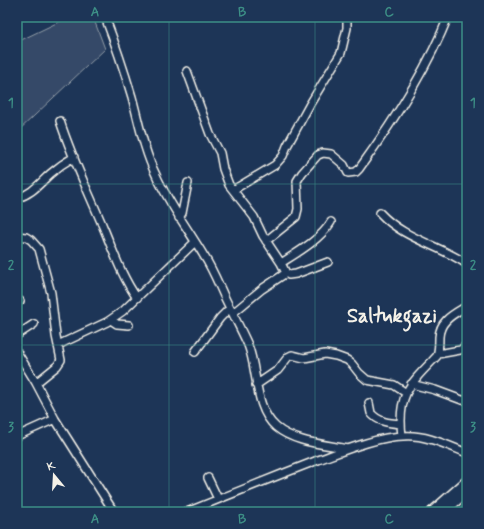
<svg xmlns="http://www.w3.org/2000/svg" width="484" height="529" font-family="Mynerve,sans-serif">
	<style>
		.green { fill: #354a67; stroke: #949ea8 }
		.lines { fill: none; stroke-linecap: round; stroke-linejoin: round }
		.minor-casing { stroke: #f4f1e8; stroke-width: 10 }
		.major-casing { stroke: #f4f1e8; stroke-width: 12 }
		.minor { stroke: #1d3557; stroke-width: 7 }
		.major { stroke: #1d3557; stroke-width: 9 }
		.grid { fill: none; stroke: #3d8f86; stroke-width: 1; stroke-opacity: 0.55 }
		.labels { text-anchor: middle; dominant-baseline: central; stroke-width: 3; stroke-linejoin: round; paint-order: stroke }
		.district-label { font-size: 20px; font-weight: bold; fill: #f4f1e8; stroke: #1d3557 }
		.neatline { fill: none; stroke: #3d8f86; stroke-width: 1.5 }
		.grid-label { font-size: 13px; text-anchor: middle; font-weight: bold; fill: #3d8f86 }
	</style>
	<rect width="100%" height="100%" fill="#1d3557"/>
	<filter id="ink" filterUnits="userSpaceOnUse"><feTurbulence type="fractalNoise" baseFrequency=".025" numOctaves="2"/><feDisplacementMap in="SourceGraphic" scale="8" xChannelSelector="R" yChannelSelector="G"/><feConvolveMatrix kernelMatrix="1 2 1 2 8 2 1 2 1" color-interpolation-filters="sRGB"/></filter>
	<g filter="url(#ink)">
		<path class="green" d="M69 17H93L105 49 17 132V42Z"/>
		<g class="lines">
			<defs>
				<path id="minor" d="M105 17C115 43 124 70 132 97 139 123 144 151 156 175 169 204 188 229 204 256 212 268 218 283 224 296 232 313 241 329 248 345 258 370 254 408 276 427 295 443 325 444 348 449
					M187 71 210 134 220 153 223 169 229 185 254 217 263 236 281 263 286 273 262 289 233 313
					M60 121C72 158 89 193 104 229 114 253 122 277 137 298
					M233 190 275 165 283 156 287 146 310 104 341 53 347 28V17
					M17 198C32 194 39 184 50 174 58 167 65 162 74 157
					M380 213C404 239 439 245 467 264
					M179 218 182 213 188 183
					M17 236 26 237 31 240 39 249 51 293 56 336 61 360 57 366 36 383
					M266 241 296 217 298 209 297 181 302 173 318 155 323 153 331 154 344 165 348 173 356 172 359 169C393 122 427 70 448 17
					M281 263C297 253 321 239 331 222
					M286 273 289 275 296 274 328 262
					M17 302 20 301
					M111 320 117 324 129 325
					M17 335 34 324
					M58 345 107 322 123 311 195 242
					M17 352 36 383 55 419 114 512
					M195 352 220 318 230 308
					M438 354 460 350 467 345
					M411 384 435 390 462 400H467
					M256 385 278 370 288 357 292 355 304 358 325 354 336 356 347 360 352 364 359 373 367 380 394 385 406 393
					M369 403 371 413C378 422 389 423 401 424
					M17 436 55 419
					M402 436C397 394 410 384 437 356 439 350 439 344 439 337 440 320 454 314 467 306
					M208 478 218 499
					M187 512C231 494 274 477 318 460 343 451 376 437 403 436 425 434 447 445 467 453"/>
				<path id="major" d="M432 512 467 481
					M444 512 467 491"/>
			</defs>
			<use href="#minor" class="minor-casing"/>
			<use href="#major" class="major-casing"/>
			<use href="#minor" class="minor"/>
			<use href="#major" class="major"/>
		</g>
	</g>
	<path class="grid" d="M169 17V512M315 17V512M17 184H467M17 345H467"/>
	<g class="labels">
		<g class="district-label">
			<text x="392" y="316">Saltukgazi</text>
		</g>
	</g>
	<rect width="484" height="529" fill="none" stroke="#1d3557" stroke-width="44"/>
	<g transform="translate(54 475) rotate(342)" stroke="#1d3557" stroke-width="3" paint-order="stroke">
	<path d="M0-3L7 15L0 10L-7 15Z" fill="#f4f1e8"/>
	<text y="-6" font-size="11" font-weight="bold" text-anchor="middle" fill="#f4f1e8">K</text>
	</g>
	<rect x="22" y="22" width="440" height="485" class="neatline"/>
	<g class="grid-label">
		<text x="95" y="16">A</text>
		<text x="242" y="16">B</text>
		<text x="389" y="16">C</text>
		<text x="11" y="107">1</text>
		<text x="473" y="107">1</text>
		<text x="11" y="269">2</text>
		<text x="473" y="269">2</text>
		<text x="11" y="431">3</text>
		<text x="473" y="431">3</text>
		<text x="95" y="523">A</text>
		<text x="242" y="523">B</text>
		<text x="389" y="523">C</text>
	</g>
</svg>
